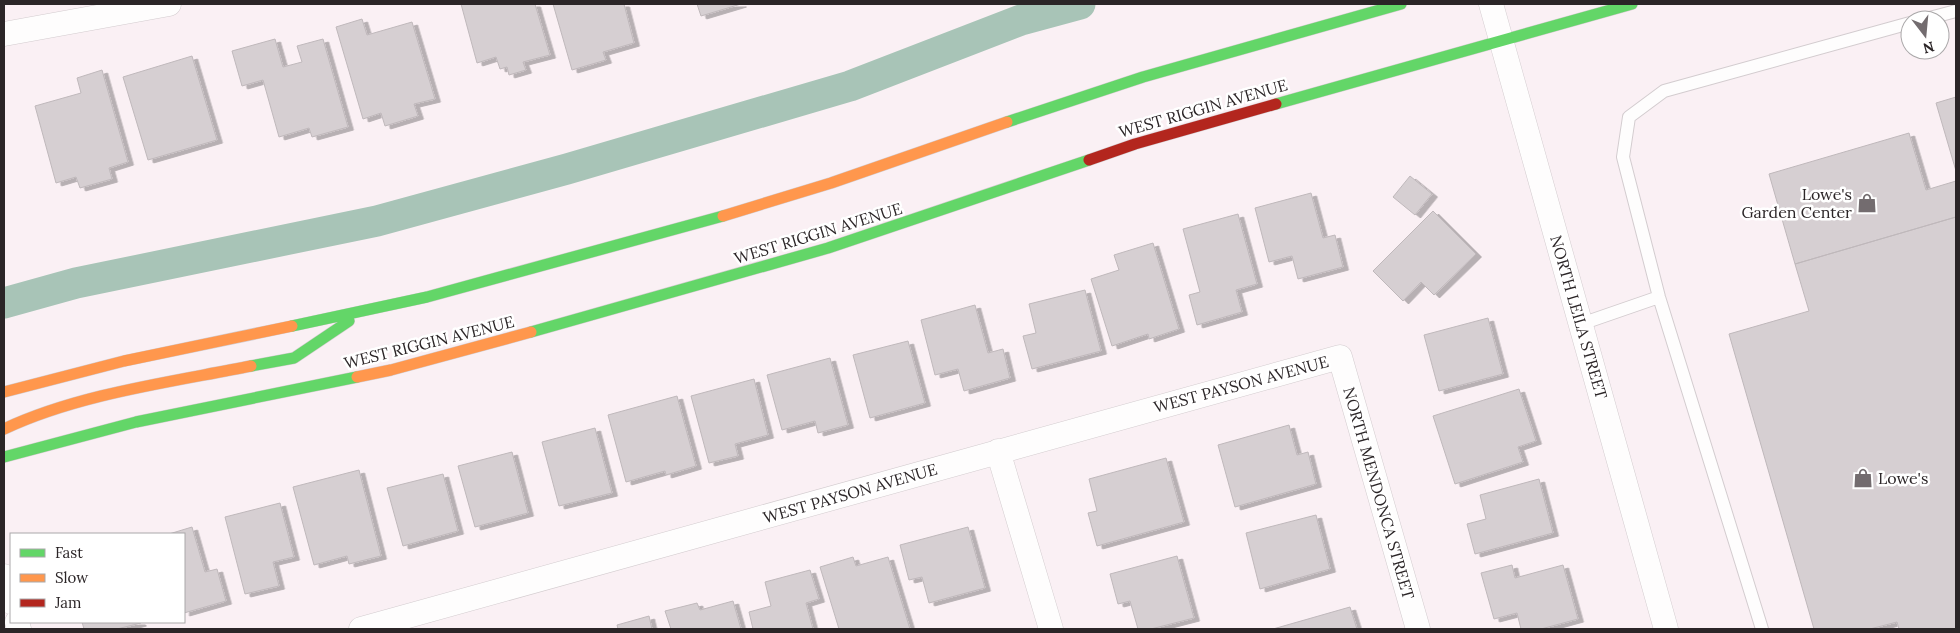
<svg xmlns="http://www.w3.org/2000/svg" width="1960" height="633" font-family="Lora,serif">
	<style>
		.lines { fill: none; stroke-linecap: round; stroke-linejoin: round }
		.canal { stroke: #a8c4b7; stroke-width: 31 }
		.building { fill: #d6cfd2; stroke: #bfb8bb; filter: url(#shadow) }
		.lane-casing { stroke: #d3cccf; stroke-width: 14 }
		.street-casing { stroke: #d3cccf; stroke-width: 25 }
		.fast-casing { stroke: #d3cccf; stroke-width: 12 }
		.slow-casing { stroke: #d3cccf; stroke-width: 12 }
		.jam-casing { stroke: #d3cccf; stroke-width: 12 }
		.lane { stroke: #fefdfd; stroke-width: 12 }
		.street { stroke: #fefdfd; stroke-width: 24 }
		.fast { stroke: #63d668; stroke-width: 11 }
		.slow { stroke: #ff974d; stroke-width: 11 }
		.jam { stroke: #b3261e; stroke-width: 11 }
		.labels { text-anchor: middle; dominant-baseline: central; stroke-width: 5; stroke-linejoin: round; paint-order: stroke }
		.street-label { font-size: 16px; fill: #2b2527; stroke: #fff }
		.poi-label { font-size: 16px; fill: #2b2527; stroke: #fff; text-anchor: end }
	</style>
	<defs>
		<filter id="shadow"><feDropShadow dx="5.5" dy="3" stdDeviation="0" flood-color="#0004"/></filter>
	</defs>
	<rect width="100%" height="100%" fill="#faf0f4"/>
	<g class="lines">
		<path class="canal" d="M4 303 76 283 377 221 567 169 850 86 1021 20 1080 4"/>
	</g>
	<path class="building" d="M461 4H535L550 55 523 62 526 70 509 75 507 67 500 69 496 57 477 63Z
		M553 4H624L634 43 603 52 606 60 572 70Z
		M697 4H741L701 16Z
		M362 19 367 35 412 22 435 99 414 104 418 116 385 126 381 113 363 119 336 27Z
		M275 39 283 67 302 62 297 46 323 39 348 127 312 137 309 128 279 137 263 80 242 86 232 51Z
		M192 56 217 140 148 160 123 77Z
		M102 70 128 162 109 168 112 179 80 188 76 177 56 183 35 106 81 93 77 78Z
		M1956 97V171L1936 103Z
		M1909 133 1926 190 1956 181V217L1795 264 1769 174Z
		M1410 176 1432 194 1415 215 1393 197Z
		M1311 193 1323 238 1335 235 1343 267 1298 279 1292 256 1269 262 1255 208Z
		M1433 211 1476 254 1434 295 1421 282 1403 301 1373 271Z
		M1238 214 1257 284 1236 290 1242 312 1197 325 1189 295 1200 292 1183 229Z
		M1956 217V629H1899L1897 622 1870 629H1814L1729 334 1809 311 1795 264Z
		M1153 243 1179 329 1149 339 1148 334 1112 346 1091 279 1119 270 1114 255Z
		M1085 290 1101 351 1032 369 1023 336 1036 333 1029 304Z
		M975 305 988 353 1003 349 1010 378 964 391 958 369 935 375 921 320Z
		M1488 318 1503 374 1439 391 1424 335Z
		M908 341 925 403 870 418 853 355Z
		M830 358 848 425 818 433 815 421 782 430 767 375Z
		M754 379 768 435 735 444 738 456 709 463 691 396Z
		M1519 389 1536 441 1518 447 1523 462 1455 484 1433 416Z
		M677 396 696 466 666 475 665 471 626 482 608 415Z
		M1289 425 1297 455 1308 452 1316 484 1235 507 1218 445Z
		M595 428 612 493 559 506 542 442Z
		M512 452 528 513 475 527 458 466Z
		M1166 458 1184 522 1097 546 1088 513 1097 511 1089 479Z
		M359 470 381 556 349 564 347 556 314 565 293 487Z
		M443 474 458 531 403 546 387 488Z
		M1539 479 1553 533 1475 554 1467 524 1486 519 1480 495Z
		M280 503 294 557 273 562 279 586 245 594 225 517Z
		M1316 515 1330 569 1260 589 1246 533Z
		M192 527 205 572 217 569 226 601 184 613V534H169Z
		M968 527 985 588 929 603 922 577 909 580 900 545Z
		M1177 556 1194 618 1151 629H1138L1130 601 1118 604 1110 574Z
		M853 557 856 566 888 557 910 629H839L820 567Z
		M1512 565 1515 578 1563 565 1578 619 1541 629H1521L1517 613 1494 619 1481 573Z
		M810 570 819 599 806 603 813 629H753L749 612 771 606 765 582Z
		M733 601 741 629H671L665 611 697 603 700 610Z
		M1350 607 1357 629H1273Z
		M649 616 652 629H618L617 625Z
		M82 622H140L141 623 117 629H84Z"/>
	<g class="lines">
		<defs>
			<path id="lane" d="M1922 20 1956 11
				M1581 324 1659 297
				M1762 629 1659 297 1623 157 1629 117 1664 91 1910 23"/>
			<path id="street" d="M1491 4 1666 629
				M4 34 169 4
				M998 451 1051 629
				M4 576 11 602
				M17 622 19 629
				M361 629 1340 357 1418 629"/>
			<path id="fast" d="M1276 104 1632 4
				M1007 122 1143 77 1401 4
				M292 326 427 297 723 216
				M531 332 828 248 1089 160
				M251 366 294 358 349 321
				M4 457 136 422 357 377"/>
			<path id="slow" d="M723 216 831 183 1007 122
				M357 377 391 370 531 332
				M4 392 124 361 292 326
				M4 429C78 394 171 382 251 366"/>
			<path id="jam" d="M1089 160 1135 144 1276 104"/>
		</defs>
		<use href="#lane" class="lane-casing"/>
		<use href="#street" class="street-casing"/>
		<use href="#fast" class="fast-casing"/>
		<use href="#slow" class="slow-casing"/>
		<use href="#jam" class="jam-casing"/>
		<use href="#lane" class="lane"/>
		<use href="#street" class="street"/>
		<use href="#fast" class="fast"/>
		<use href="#slow" class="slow"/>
		<use href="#jam" class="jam"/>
	</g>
	<defs>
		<symbol id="shop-bare" viewBox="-9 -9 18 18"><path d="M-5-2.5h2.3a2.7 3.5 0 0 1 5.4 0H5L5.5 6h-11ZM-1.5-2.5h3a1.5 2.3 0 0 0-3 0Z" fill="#736c6f" stroke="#fff" stroke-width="2.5" paint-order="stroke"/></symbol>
	</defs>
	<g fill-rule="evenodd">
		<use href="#shop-bare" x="1853" y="189" width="28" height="28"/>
		<use href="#shop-bare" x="1849" y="464" width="28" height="28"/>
	</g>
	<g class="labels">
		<g class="street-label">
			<text transform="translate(1203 108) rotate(-16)">WEST RIGGIN AVENUE</text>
			<text transform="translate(818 233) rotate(-17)">WEST RIGGIN AVENUE</text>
			<text transform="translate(1579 317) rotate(74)">NORTH LEILA STREET</text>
			<text transform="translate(429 342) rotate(-14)">WEST RIGGIN AVENUE</text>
			<text transform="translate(1241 384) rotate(-15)">WEST PAYSON AVENUE</text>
			<text transform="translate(850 493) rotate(-16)">WEST PAYSON AVENUE</text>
			<text transform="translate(1379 493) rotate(74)">NORTH MENDONCA STREET</text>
		</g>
		<g class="poi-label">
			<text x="1852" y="194">Lowe's<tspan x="1852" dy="18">Garden Center</tspan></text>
			<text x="1878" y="478" text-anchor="start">Lowe's</text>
		</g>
	</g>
	<rect width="1960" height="633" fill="none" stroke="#2b2527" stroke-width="10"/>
	<rect x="10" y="533" width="175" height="90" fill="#ffffff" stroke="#aaa8a9"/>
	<rect x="20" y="549" width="25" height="8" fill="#63d668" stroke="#aaa8a9"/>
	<text x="55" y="558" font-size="15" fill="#2b2527">Fast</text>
	<rect x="20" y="574" width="25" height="8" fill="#ff974d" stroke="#aaa8a9"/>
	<text x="55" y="583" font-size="15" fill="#2b2527">Slow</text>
	<rect x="20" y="599" width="25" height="8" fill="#b3261e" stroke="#aaa8a9"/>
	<text x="55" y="608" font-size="15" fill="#2b2527">Jam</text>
	<g transform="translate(1925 35) rotate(164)"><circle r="24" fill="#ffffff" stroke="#aaa8a9"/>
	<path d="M0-4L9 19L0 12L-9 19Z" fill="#736c6f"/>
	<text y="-8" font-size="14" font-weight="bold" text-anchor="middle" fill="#2b2527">N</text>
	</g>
</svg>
